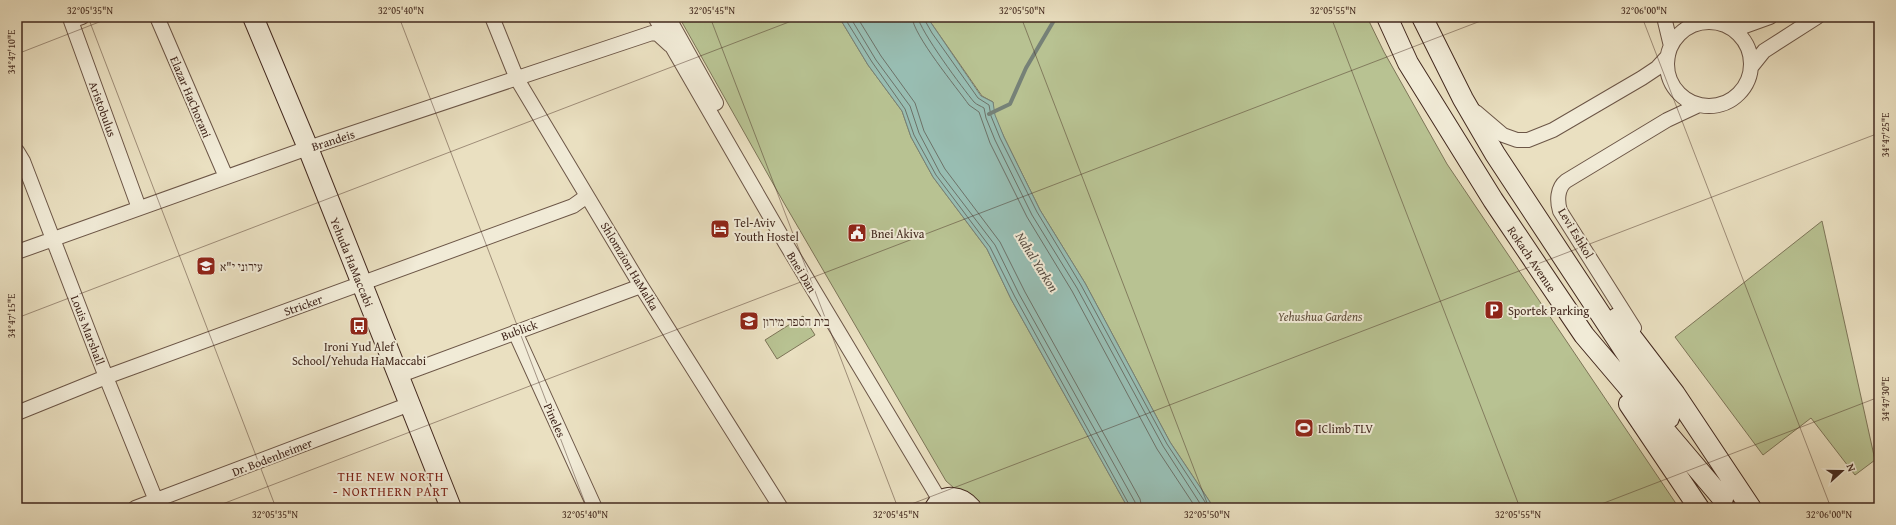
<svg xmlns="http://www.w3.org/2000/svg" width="1896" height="525" font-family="'Gentium Book Plus','Frank Ruhl Libre',serif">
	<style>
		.green { fill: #b8c292; stroke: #7d7558 }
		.water { fill: #98bdb2; stroke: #768177 }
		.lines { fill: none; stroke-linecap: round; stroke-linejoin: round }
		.shore { stroke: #6d7268; stroke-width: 1 }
		.stream { stroke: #768177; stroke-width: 4 }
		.street-casing { stroke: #6c5647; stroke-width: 16 }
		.secondary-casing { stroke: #42281e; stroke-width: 22 }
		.street { stroke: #f1ebd7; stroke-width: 14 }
		.secondary { stroke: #f1ebd7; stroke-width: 20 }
		.ticks { fill: none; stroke: #42281e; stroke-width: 1; stroke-opacity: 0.45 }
		.labels { text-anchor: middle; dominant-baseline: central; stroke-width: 4; stroke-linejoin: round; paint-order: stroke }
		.street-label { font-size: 12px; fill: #42281e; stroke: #f1ebd7 }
		.poi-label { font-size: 12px; fill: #42281e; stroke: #f1ebd7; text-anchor: start }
		.park-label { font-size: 12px; font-style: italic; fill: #604e3b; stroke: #f1ebd7 }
		.water-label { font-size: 13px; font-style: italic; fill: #584d43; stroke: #f1ebd7 }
		.neighbourhood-label { font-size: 13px; letter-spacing: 1px; fill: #7a1f14; stroke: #f1ebd7 }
		.neatline { fill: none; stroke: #42281e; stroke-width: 1.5 }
		.ticks-label { font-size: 10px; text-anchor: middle; fill: #42281e }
	</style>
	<rect width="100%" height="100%" fill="#eae0c1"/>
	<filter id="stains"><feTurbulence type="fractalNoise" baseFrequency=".005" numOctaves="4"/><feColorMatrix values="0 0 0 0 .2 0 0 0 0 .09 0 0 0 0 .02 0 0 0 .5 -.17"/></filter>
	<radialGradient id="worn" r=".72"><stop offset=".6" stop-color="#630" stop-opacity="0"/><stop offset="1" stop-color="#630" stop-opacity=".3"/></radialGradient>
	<path class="green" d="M679 17H839L868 65 902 111 911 137 933 177 987 249 1011 299 1128 508H977L946 481 784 203Z
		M927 17H1367L1384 52 1447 164 1679 508H1214L1170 442 1085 283 1040 210 1004 137 994 115 993 102 982 96Z
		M1822 221 1875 460 1855 475 1811 418 1763 455 1675 337Z
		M803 316 815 335 777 359 765 340Z"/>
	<path class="water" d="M839 17H927L981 96 993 102 995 115 1004 137 1040 210 1085 283 1170 442 1214 508H1128L1011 299 987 249 933 177 911 137 902 111 868 65Z"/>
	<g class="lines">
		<path class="shore" d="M844 17 872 62 905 109 914 135 936 175 990 247 1015 297 1131 508
			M850 17 876 60 910 106 919 133 940 173 995 245 1019 294 1135 502 1136 508
			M857 17 881 56 915 103 924 131 945 169 1000 242 1025 292 1140 499 1142 508
			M912 17C913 35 957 88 969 105L979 112 990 143 1027 217 1072 291 1157 449 1196 508
			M918 17C919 30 964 90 974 102 977 105 981 106 984 108L986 118 995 140 1032 215 1077 288 1163 446 1203 508
			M923 17 932 33 978 98 989 105 991 116 1000 138 1037 212 1081 285 1167 444 1209 508"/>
		<path class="stream" d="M989 114 1010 104 1026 68 1056 17"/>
		<defs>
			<path id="street" d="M82 17 71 21 139 208
				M157 17 226 177
				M492 17 517 79 641 286 781 508
				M655 17 786 244 936 494 938 500 936 505
				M668 17 716 103
				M1664 17 1671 46
				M1667 64a42 42 0 1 1 84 0a42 42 0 1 1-84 0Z
				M1732 28 1745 26 1770 17
				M1752 66 1764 51 1817 17
				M1476 112 1503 135 1517 140H1528L1553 130 1642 78 1657 68 1668 56
				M17 151 23 161 106 377 159 508
				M17 252 308 148 652 33 658 34 670 45
				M1634 328 1560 211C1557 201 1557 188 1566 181L1667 120 1699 105
				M515 332 595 508
				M398 376 641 286
				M17 413 106 377 573 206 587 196
				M135 508 410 404"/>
			<path id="secondary" d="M253 17 308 148 451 508
				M1387 17 1408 63 1493 200 1584 335 1723 499
				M1422 17 1463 99 1495 154 1669 418
				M1617 318 1675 394 1751 508
				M1629 404 1699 508
				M935 508C944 493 961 496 971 508"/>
		</defs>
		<use href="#street" class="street-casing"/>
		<use href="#secondary" class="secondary-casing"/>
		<use href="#street" class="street"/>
		<use href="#secondary" class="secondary"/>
	</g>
	<path class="ticks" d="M88 17 276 508M399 17 587 508M710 17 898 508M1021 17 1209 508M1331 17 1520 508M1642 17 1831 508M17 54 112 17M17 318 802 17M212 508 1491 17M901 508 1879 133M1591 508 1879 397"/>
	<defs>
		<symbol id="hotel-square" viewBox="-11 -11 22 22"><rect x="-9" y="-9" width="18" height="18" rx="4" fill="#8f2418" stroke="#f1ebd7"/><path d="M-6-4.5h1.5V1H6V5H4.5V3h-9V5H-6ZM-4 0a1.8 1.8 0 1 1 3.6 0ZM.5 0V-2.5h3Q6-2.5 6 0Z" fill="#fff"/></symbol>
		<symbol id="civic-square" viewBox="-11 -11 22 22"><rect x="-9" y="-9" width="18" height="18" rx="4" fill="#8f2418" stroke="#f1ebd7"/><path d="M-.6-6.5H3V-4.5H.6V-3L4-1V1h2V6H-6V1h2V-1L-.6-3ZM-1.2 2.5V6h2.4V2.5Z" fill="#fff"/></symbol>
		<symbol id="school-square" viewBox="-11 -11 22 22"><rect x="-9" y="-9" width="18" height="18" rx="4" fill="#8f2418" stroke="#f1ebd7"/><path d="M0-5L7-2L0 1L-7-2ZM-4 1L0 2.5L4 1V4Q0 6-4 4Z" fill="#fff"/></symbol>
		<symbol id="parking-square" viewBox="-11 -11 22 22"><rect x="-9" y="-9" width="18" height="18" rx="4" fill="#8f2418" stroke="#f1ebd7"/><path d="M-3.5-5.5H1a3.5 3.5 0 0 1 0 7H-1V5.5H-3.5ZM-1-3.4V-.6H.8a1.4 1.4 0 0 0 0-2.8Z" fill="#fff"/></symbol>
		<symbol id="bus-square" viewBox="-11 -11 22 22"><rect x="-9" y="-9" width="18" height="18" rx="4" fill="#8f2418" stroke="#f1ebd7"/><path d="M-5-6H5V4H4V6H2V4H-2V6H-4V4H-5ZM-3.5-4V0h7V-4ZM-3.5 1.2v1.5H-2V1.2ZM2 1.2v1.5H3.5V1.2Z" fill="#fff"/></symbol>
		<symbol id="stadium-square" viewBox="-11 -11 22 22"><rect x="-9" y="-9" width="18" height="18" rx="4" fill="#8f2418" stroke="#f1ebd7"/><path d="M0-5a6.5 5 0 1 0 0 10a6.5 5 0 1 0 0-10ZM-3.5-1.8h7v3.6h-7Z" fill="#fff"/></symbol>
	</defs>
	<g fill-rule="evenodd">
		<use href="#hotel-square" x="709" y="218" width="22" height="22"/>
		<use href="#civic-square" x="846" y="222" width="22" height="22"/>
		<use href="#school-square" x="195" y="255" width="22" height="22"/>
		<use href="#parking-square" x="1483" y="299" width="22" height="22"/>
		<use href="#school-square" x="738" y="310" width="22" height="22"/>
		<use href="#bus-square" x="348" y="315" width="22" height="22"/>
		<use href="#stadium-square" x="1293" y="417" width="22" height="22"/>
	</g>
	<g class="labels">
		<g class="street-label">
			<text transform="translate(191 97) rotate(67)">Elazar HaChorani</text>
			<text transform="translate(103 109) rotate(70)">Aristobulus</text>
			<text transform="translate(333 140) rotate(-18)">Brandeis</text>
			<text transform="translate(1576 233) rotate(59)">Levi Eshkol</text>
			<text transform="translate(1532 259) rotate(56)">Rokach Avenue</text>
			<text transform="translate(352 262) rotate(68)">Yehuda HaMaccabi</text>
			<text transform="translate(630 266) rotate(59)">Shlomzion HaMalka</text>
			<text transform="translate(802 272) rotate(59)">Bnei Dan</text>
			<text transform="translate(303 305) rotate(-20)">Stricker</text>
			<text transform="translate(88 330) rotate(69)">Louis Marshall</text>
			<text transform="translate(519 330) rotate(-20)">Bublick</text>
			<text transform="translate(555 420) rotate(66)">Pineles</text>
			<text transform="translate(272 457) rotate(-21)">Dr. Bodenheimer</text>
		</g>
		<g class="poi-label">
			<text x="734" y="222">Tel-Aviv<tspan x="734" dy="14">Youth Hostel</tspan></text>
			<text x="871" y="233">Bnei Akiva</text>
			<text x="220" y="266">עירוני י"א</text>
			<text x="1508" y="310">Sportek Parking</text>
			<text x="763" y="321">בית הספר מירון</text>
			<text x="359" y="346" text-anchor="middle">Ironi Yud Alef<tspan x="359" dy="14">School/Yehuda HaMaccabi</tspan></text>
			<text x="1318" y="428">IClimb TLV</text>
		</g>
		<g class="park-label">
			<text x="1320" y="316">Yehushua Gardens</text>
		</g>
		<g class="water-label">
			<text transform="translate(1037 262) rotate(58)">Nahal Yarkon</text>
		</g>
		<g class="neighbourhood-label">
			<text x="391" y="476">THE NEW NORTH<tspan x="391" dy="15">- NORTHERN PART</tspan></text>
		</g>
	</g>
	<rect width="1896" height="525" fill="none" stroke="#eae0c1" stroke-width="44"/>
	<g transform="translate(1842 471) rotate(69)" stroke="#f1ebd7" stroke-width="3" paint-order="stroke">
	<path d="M0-3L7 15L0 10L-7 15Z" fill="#42281e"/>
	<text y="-6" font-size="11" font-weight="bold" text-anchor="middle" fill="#42281e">N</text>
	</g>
	<rect x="22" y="22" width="1852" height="481" class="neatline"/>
	<g class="ticks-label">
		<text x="90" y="14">32°05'35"N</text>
		<text x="401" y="14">32°05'40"N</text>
		<text x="712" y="14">32°05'45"N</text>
		<text x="1022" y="14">32°05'50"N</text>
		<text x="1333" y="14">32°05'55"N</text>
		<text x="1644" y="14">32°06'00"N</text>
		<text transform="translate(11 52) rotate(-90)" y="4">34°47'10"E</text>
		<text transform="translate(1885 135) rotate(-90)" y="4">34°47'25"E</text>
		<text transform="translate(11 316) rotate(-90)" y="4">34°47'15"E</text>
		<text transform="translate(1885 399) rotate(-90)" y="4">34°47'30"E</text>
		<text x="275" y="518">32°05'35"N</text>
		<text x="585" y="518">32°05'40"N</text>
		<text x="896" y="518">32°05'45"N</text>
		<text x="1207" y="518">32°05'50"N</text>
		<text x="1518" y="518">32°05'55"N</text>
		<text x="1829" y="518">32°06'00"N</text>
	</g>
	<rect width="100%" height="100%" filter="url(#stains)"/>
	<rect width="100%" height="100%" fill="url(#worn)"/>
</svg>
